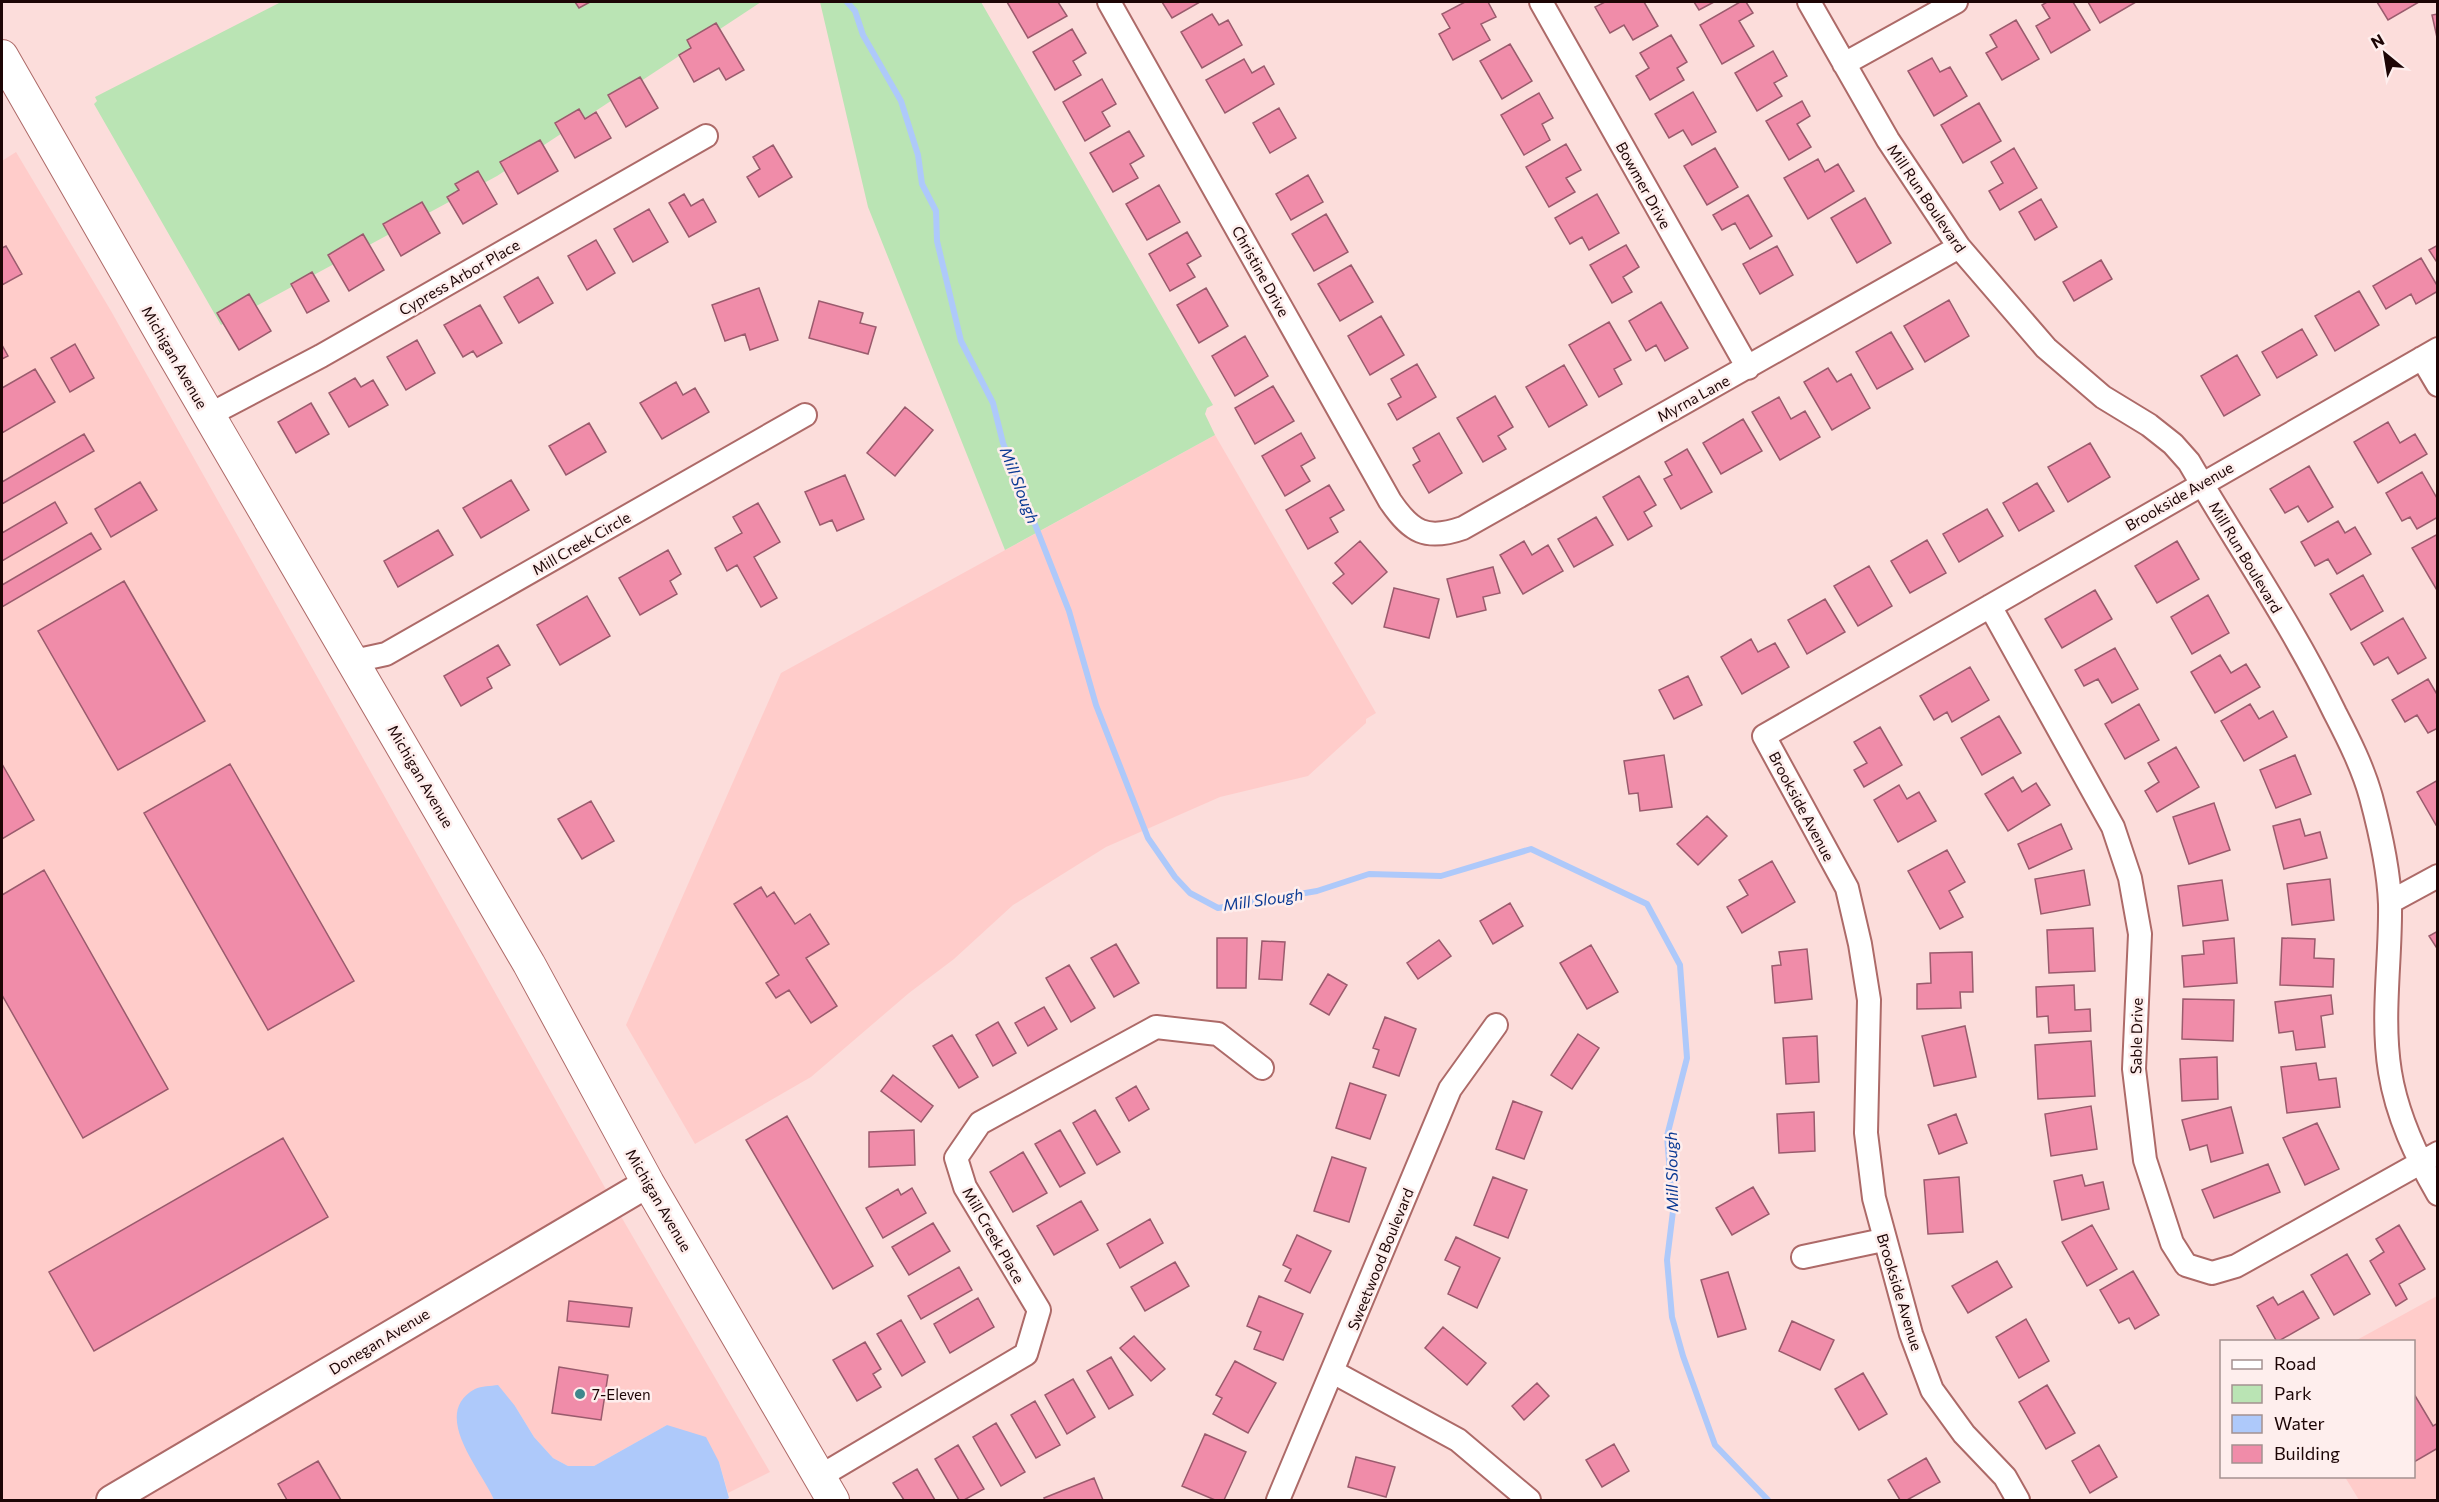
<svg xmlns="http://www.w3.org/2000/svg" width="2439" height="1502" font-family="Commissioner,sans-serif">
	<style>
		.built { fill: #ffccca }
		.green { fill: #bae4b4 }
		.water { fill: #aec9fa }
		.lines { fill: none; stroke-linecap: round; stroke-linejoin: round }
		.stream { stroke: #aec9fa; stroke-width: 6 }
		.building { fill: #f08ca9; stroke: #9a5b6d; stroke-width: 1.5 }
		.minor-casing { stroke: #ad6a68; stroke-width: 26 }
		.tertiary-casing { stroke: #ad6a68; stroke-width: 32 }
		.secondary-casing { stroke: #ad6a68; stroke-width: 34 }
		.minor { stroke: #fff; stroke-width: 22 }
		.tertiary { stroke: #fff; stroke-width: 28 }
		.secondary { stroke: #fff; stroke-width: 32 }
		.poi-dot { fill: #3f878c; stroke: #feeeed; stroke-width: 2 }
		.labels { text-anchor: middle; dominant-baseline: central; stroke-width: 5; stroke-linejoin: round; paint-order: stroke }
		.street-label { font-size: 15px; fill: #1c0505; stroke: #feeeed }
		.poi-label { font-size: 15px; fill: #1c0505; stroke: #feeeed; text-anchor: start }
		.water-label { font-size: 16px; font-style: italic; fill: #0b3a94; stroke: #feeeed }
	</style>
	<rect width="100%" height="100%" fill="#fcdddb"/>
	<path class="built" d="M16 152 111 311 608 1193 88 1500H2V161Z
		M1215 435 1376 713 1366 719V723L1308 776 1220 797 1106 847 1013 905 954 959 909 993 811 1077 695 1144 626 1025 781 673Z
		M619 1213 770 1472 728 1493 719 1462 667 1425 594 1466H568L553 1458 534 1437 515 1406 490 1490 494 1500H133Z
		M2437 1296V1500H2359L2345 1477 2414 1476V1342L2355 1341Z"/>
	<path class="green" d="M281 2H761L497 176 221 325 94 104 97 101 95 97Z
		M820 2H981L1213 405 1207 408 1205 414 1215 435 1005 550 868 207Z"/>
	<path class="water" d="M498 1385 515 1406 534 1437 553 1458 568 1466H594L667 1425 706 1437 719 1462 729 1498 725 1500H494C483 1472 429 1414 475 1389 481 1386 491 1386 498 1385Z"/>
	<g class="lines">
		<path class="stream" d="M847 2 855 11 863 35 901 101 918 155 922 184 936 211 937 241 961 341 993 403 1003 443 1069 611 1096 705 1148 838 1175 877 1190 893 1218 908 1317 891 1369 874 1441 876 1531 849 1647 904 1680 965 1687 1058 1667 1136 1673 1211 1667 1260 1672 1317 1683 1356 1715 1445 1768 1500"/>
	</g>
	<path class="building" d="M575 2H590L579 8Z
		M1007 2H1058L1067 16 1028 38Z
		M1162 2H1200L1172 18Z
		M1465 2H1488L1496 17 1481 24 1490 40 1453 60 1439 34 1450 28 1442 14Z
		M1605 2H1644L1658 26 1633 40 1624 25 1610 33 1595 7Z
		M1694 2H1714L1699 10Z
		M1740 2H1746L1753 13 1739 21 1754 46 1722 64 1700 25Z
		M2047 2H2073L2090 30 2051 53 2036 26 2050 18 2042 5Z
		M2088 2H2136L2100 23Z
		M2377 2H2419L2388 20Z
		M1212 14 1219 25 1228 20 1242 45 1202 68 1181 32Z
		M2438 14V42L2432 15Z
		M2016 20 2039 59 2002 80 1986 53 1997 47 1990 35Z
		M716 23 744 70 726 80 719 68 694 82 679 55 691 48 687 40Z
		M1072 29 1086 53 1073 61 1081 75 1055 90 1033 52Z
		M1671 35 1687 62 1677 68 1684 80 1650 100 1636 76 1649 68 1640 53Z
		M1510 44 1532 81 1502 99 1480 61Z
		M1773 51 1787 76 1774 83 1782 96 1757 111 1735 73Z
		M1932 58 1940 72 1950 67 1967 96 1934 116 1908 71Z
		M1244 59 1252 73 1264 66 1274 84 1225 113 1206 80Z
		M640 77 658 108 626 127 608 95Z
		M1102 79 1116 104 1102 112 1110 126 1085 141 1063 102Z
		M1693 92 1716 132 1692 145 1683 130 1669 138 1655 114Z
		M1539 93 1553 118 1542 124 1550 140 1524 155 1501 115Z
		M1802 101 1810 116 1797 124 1811 147 1789 160 1766 121Z
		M1979 103 2001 141 1963 163 1941 125Z
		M1279 108 1296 138 1270 153 1253 123Z
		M579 109 585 119 596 112 611 138 575 158 555 123Z
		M1129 131 1144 156 1130 164 1138 178 1113 192 1090 153Z
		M540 140 558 171 518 194 500 162Z
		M1566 144 1581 170 1566 178 1575 192 1549 207 1526 167Z
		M773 145 792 177 759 197 747 177 760 169 753 157Z
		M1715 148 1738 187 1707 205 1684 166Z
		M2014 148 2037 188 2000 210 1989 191 2003 183 1991 162Z
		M1818 159 1825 172 1838 164 1854 191 1808 219 1784 178Z
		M478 171 497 204 463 224 447 197 459 190 455 184Z
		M1308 175 1323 202 1291 220 1276 194Z
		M1159 185 1180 222 1147 240 1126 204Z
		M684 194 691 206 703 199 716 222 689 237 669 203Z
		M1597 194 1619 233 1589 250 1582 237 1570 244 1555 218Z
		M1748 195 1772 236 1750 249 1735 223 1722 230 1713 215Z
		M1865 198 1891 243 1857 263 1831 218Z
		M2041 199 2057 227 2035 240 2019 212Z
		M422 202 440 233 401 256 383 224Z
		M649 209 668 242 633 262 614 229Z
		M1326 214 1348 252 1314 271 1292 234Z
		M1187 232 1201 256 1187 264 1195 277 1170 291 1149 254Z
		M363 234 384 270 349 291 328 255Z
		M596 240 615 273 587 290 568 256Z
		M1626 245 1639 267 1623 277 1632 292 1612 303 1590 265Z
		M2438 245V264L2429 250Z
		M6 246 22 274 2 285V248Z
		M1777 246 1793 275 1760 294 1743 264Z
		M2421 258 2438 287V291L2416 304 2411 294 2386 309 2373 286Z
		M2101 260 2112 279 2074 301 2063 282Z
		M1351 265 1373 302 1340 321 1318 284Z
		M312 272 329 301 307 313 291 284Z
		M538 277 553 303 519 323 504 297Z
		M759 288 778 340 750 350 745 334 725 341 712 305Z
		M1206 288 1228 326 1199 343 1177 305Z
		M2359 291 2379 325 2335 351 2315 316Z
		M249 294 271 331 239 350 217 313Z
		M1949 300 1969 336 1925 362 1904 326Z
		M819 301 863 313 860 323 876 327 868 354 809 338Z
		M1661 302 1688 348 1665 361 1656 345 1646 351 1629 321Z
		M480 305 502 343 477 357 473 351 463 357 444 325Z
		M1381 316 1404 355 1370 375 1348 336Z
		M1609 322 1631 360 1614 369 1622 384 1599 397 1569 345Z
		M2302 329 2317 355 2277 378 2262 352Z
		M1891 332 1913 369 1877 389 1856 352Z
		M1245 336 1268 376 1235 396 1212 356Z
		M417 340 435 373 406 390 387 357Z
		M75 344 94 378 70 392 51 358Z
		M2 345 8 356 2 359Z
		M2237 355 2260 395 2224 416 2201 376Z
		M1417 364 1436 397 1397 420 1388 404 1401 397 1391 379Z
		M1564 365 1587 405 1549 427 1526 387Z
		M1828 368 1837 382 1851 374 1870 408 1832 430 1804 382Z
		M35 369 55 402 2 433V388Z
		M355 378 361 387 373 380 388 405 349 427 329 393Z
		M676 382 683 395 695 388 709 412 662 439 640 403Z
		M1273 386 1294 421 1255 444 1235 408Z
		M1495 396 1513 427 1498 436 1506 449 1483 462 1457 418Z
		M1779 397 1791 419 1805 411 1820 437 1780 460 1752 412Z
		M311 403 329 434 296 453 278 422Z
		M905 407 933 430 895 476 867 453Z
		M1743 419 1762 451 1721 474 1703 443Z
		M2388 422 2400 443 2415 434 2427 454 2378 483 2354 442Z
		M589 423 606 452 566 475 549 446Z
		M1301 433 1315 458 1301 466 1310 481 1285 496 1262 456Z
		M1439 433 1462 473 1429 493 1413 465 1420 461 1413 448Z
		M84 434 94 451 2 504V482Z
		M2090 443 2110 477 2068 502 2048 467Z
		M1687 449 1712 492 1681 509 1664 479 1672 475 1665 462Z
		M2309 466 2333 507 2308 522 2298 506 2285 513 2270 489Z
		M2422 472 2438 500V517L2417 529 2410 517 2402 521 2386 493Z
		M845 475 864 519 837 531 832 520 820 525 805 492Z
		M1639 476 1656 505 1644 512 1652 526 1628 540 1603 497Z
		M511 480 529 510 481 538 463 508Z
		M140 482 157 510 111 537 95 509Z
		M2037 483 2054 511 2019 531 2003 503Z
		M1329 485 1344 510 1330 518 1338 532 1308 549 1286 510Z
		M55 502 67 523 2 561V533Z
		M758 503 780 542 754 557 777 598 761 607 737 565 727 571 715 548 742 533 733 517Z
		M1987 509 2003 536 1959 562 1943 534Z
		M1596 517 1613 545 1574 567 1558 539Z
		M2338 521 2345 533 2355 527 2371 554 2337 574 2328 559 2315 566 2301 542Z
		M438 530 453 555 398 587 384 561Z
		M91 533 101 549 2 607V585Z
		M2438 534V592L2412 548Z
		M1927 540 1946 573 1910 593 1891 561Z
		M1360 541 1387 572 1352 604 1333 583 1344 574 1335 563Z
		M1524 541 1532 555 1548 545 1563 571 1523 594 1500 555Z
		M2177 541 2199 579 2157 603 2135 566Z
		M668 550 681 574 670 581 677 594 640 615 619 578Z
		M1869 566 1892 606 1858 626 1834 586Z
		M1493 567 1500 593 1483 597 1486 610 1457 617 1447 579Z
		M2363 575 2383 611 2351 630 2330 594Z
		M124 581 205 721 118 770 38 631Z
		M1394 588 1439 599 1429 638 1384 627Z
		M2095 590 2112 619 2062 648 2045 619Z
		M2208 595 2229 633 2192 654 2171 617Z
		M587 596 610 636 560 665 537 625Z
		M1825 599 1845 632 1807 654 1788 620Z
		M2403 618 2426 658 2398 674 2388 657 2374 665 2361 643Z
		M1751 639 1758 652 1775 643 1789 667 1742 694 1721 657Z
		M498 645 510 665 487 678 492 688 461 706 444 676Z
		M2115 648 2138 689 2112 703 2098 679 2084 686 2075 670Z
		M2220 655 2231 673 2246 664 2260 687 2215 713 2191 672Z
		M1970 667 1989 700 1952 722 1947 712 1934 720 1920 696Z
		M1688 676 1702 705 1674 719 1659 690Z
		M2428 679 2438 696V728L2428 733 2417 715 2405 722 2392 700Z
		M2139 704 2159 740 2125 759 2105 724Z
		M2250 704 2259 719 2273 711 2287 737 2244 761 2221 721Z
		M1999 716 2021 753 1982 775 1961 738Z
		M1880 727 1902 765 1864 787 1854 770 1867 763 1854 742Z
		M2176 747 2199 787 2157 812 2145 791 2159 782 2148 763Z
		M1664 755 1672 807 1640 811 1638 793 1629 794 1624 761Z
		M2295 755 2311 794 2276 808 2260 770Z
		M2 764 34 820 2 839Z
		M230 764 354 981 268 1030 144 813Z
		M2013 777 2022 792 2036 783 2050 805 2008 831 1985 794Z
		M2438 780V824L2436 825 2417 792Z
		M1899 785 1907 799 1919 792 1936 821 1898 842 1874 800Z
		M591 801 614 841 582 859 558 819Z
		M2214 803 2230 850 2189 864 2173 817Z
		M1707 816 1727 836 1698 865 1677 844Z
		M2300 819 2305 836 2320 832 2327 858 2284 869 2273 826Z
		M2061 824 2072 849 2029 869 2018 844Z
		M1947 850 1965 882 1949 891 1963 917 1940 929 1908 871Z
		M1772 861 1795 902 1742 933 1727 907 1748 895 1739 880Z
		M44 870 168 1089 83 1138 2 995V895Z
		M2084 870 2090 905 2041 914 2035 879Z
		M2330 879 2334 920 2292 925 2287 884Z
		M2222 880 2228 920 2183 926 2178 886Z
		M761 887 767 897 774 892 795 924 810 914 829 944 806 958 837 1006 811 1023 789 990 776 998 766 983 779 975 734 904Z
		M1510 903 1523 926 1493 944 1480 921Z
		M2093 928 2095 971 2049 973 2047 930Z
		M2438 931V950L2429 936Z
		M1217 938H1247L1246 988H1217Z
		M2234 938 2237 983 2184 987 2182 956 2204 954 2203 941Z
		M2282 938 2315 939 2314 958 2334 959 2333 987 2280 985Z
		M1439 940 1451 956 1418 979 1407 963Z
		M1262 941 1285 942 1282 980 1259 979Z
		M1116 944 1139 983 1114 997 1091 958Z
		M1591 945 1618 992 1587 1009 1560 963Z
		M1807 949 1812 999 1775 1003 1772 966 1781 965 1779 952Z
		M1972 952 1973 992H1960L1961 1008 1917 1009V984L1931 983 1930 953Z
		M1069 965 1095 1008 1071 1022 1046 978Z
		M1328 974 1347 985 1329 1015 1310 1004Z
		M2074 985 2075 1010 2090 1009 2091 1031 2049 1033 2048 1016 2037 1017 2036 987Z
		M2331 995 2333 1014 2321 1016 2325 1047 2296 1050 2293 1031 2279 1033 2275 1002Z
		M2183 999 2234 1000 2233 1041 2182 1039Z
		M1044 1007 1057 1029 1028 1046 1015 1023Z
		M1385 1017 1416 1029 1399 1076 1373 1067 1379 1050 1373 1048Z
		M998 1022 1016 1053 993 1066 976 1035Z
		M1965 1026 1976 1077 1934 1086 1922 1036Z
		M1578 1034 1599 1048 1572 1089 1551 1075Z
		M952 1035 978 1077 959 1088 933 1046Z
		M1817 1036 1819 1082 1786 1084 1783 1038Z
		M2091 1041 2095 1096 2038 1099 2035 1045Z
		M2217 1057 2218 1099 2182 1101 2180 1059Z
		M2316 1063 2319 1080 2336 1078 2340 1107 2287 1113 2281 1067Z
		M893 1075 933 1106 921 1122 881 1091Z
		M1350 1083 1386 1095 1370 1139 1336 1128Z
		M1136 1086 1149 1109 1129 1121 1116 1098Z
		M1513 1101 1542 1112 1524 1159 1496 1149Z
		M2091 1106 2097 1149 2051 1156 2045 1114Z
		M2231 1107 2243 1153 2211 1162 2207 1145 2190 1150 2182 1120Z
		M1095 1110 1120 1152 1097 1165 1073 1123Z
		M1814 1112 1815 1151 1779 1153 1777 1114Z
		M1956 1114 1967 1143 1939 1154 1928 1125Z
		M787 1116 873 1266 833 1289 746 1140Z
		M2317 1123 2339 1169 2305 1185 2283 1138Z
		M914 1130 915 1165 869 1167V1132Z
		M1060 1130 1085 1173 1060 1187 1035 1144Z
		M283 1138 328 1217 94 1351 49 1272Z
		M1023 1152 1047 1193 1013 1212 990 1172Z
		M1332 1157 1366 1168 1349 1222 1314 1211Z
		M2268 1164 2280 1192 2214 1218 2202 1190Z
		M2082 1175 2085 1186 2103 1182 2109 1209 2062 1220 2054 1181Z
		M1493 1177 1527 1190 1508 1238 1474 1225Z
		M1959 1177 1963 1232 1928 1234 1924 1180Z
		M1753 1187 1769 1214 1732 1235 1716 1208Z
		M912 1188 926 1213 883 1238 866 1208 898 1189 901 1195Z
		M1081 1201 1098 1230 1054 1255 1037 1226Z
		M1150 1219 1163 1243 1120 1268 1107 1244Z
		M933 1223 950 1251 909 1275 892 1247Z
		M2092 1225 2117 1269 2087 1286 2062 1242Z
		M2399 1225 2425 1269 2399 1284 2407 1299 2396 1306 2370 1261 2384 1252 2376 1239Z
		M1297 1235 1331 1251 1310 1293 1285 1281 1291 1269 1283 1265Z
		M1456 1237 1500 1258 1477 1308 1448 1294 1460 1267 1445 1260Z
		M2347 1254 2370 1294 2334 1315 2311 1275Z
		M1997 1261 2012 1287 1968 1313 1952 1286Z
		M1175 1262 1189 1286 1145 1311 1131 1287Z
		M959 1267 972 1290 921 1319 908 1296Z
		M2133 1271 2159 1315 2135 1329 2129 1318 2119 1323 2100 1290Z
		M1728 1272 1746 1329 1718 1337 1701 1280Z
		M2303 1291 2319 1318 2277 1342 2257 1306 2273 1297 2278 1305Z
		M1259 1296 1303 1314 1283 1360 1254 1349 1261 1332 1247 1326Z
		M978 1298 994 1327 950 1353 934 1324Z
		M569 1301 632 1308 629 1327 567 1321Z
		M2026 1319 2049 1361 2019 1378 1996 1337Z
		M901 1320 925 1362 902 1376 877 1334Z
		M1792 1321 1834 1340 1820 1370 1779 1351Z
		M1443 1327 1486 1363 1467 1385 1425 1348Z
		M1134 1336 1165 1369 1151 1381 1120 1348Z
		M865 1342 881 1369 873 1374 881 1387 857 1401 833 1360Z
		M1111 1357 1133 1395 1109 1409 1087 1371Z
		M1235 1361 1276 1383 1248 1433 1213 1414 1222 1398 1216 1395Z
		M559 1367 608 1375 601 1420 552 1413Z
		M1863 1373 1887 1414 1859 1430 1835 1389Z
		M1073 1379 1095 1417 1067 1434 1045 1395Z
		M1537 1383 1549 1396 1524 1420 1512 1406Z
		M2047 1385 2075 1433 2046 1449 2019 1402Z
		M2414 1394 2433 1426 2438 1423V1448L2414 1462Z
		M1035 1401 1060 1445 1036 1458 1011 1415Z
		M996 1423 1025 1472 1001 1486 973 1437Z
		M1205 1434 1246 1452 1224 1500H1215L1182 1486Z
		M1614 1444 1629 1471 1602 1487 1586 1460Z
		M958 1445 984 1489 964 1500H959L935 1459Z
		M2099 1445 2117 1477 2090 1493 2072 1461Z
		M1356 1457 1395 1467 1386 1497 1348 1487Z
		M1926 1458 1940 1482 1907 1500H1900L1888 1480Z
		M318 1461 341 1500H287L278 1484Z
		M917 1469 935 1500H904L893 1483Z
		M1094 1478 1103 1500H1045L1044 1498Z"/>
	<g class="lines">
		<defs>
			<path id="minor" d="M1109 2 1390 501C1411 532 1426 541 1463 528L1959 247
				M1541 2 1748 368
				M1809 2 1888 140 1959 247 2046 348 2103 397 2149 425 2173 444 2189 462C2238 546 2293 626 2335 713 2349 740 2363 768 2371 797 2379 827 2389 873 2390 904 2391 959 2381 1017 2390 1072 2397 1116 2416 1156 2438 1194
				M1844 64 1956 2
				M2422 358 2438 385
				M209 415 321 356 706 136
				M1990 606 2113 827 2130 878 2140 934 2134 1069 2145 1160 2172 1243 2186 1265 2212 1273 2236 1266 2438 1153
				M354 661 386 654 805 415
				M2390 902 2438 876
				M1803 1257 1883 1240
				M1333 1372 1458 1440 1529 1500
				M819 1477 1026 1354 1039 1310 965 1187 956 1158 980 1123 1156 1027 1218 1034 1262 1068
				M1278 1500 1450 1089 1496 1025
				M2018 1500 2005 1477 1964 1434 1932 1390 1911 1334 1874 1198 1866 1133 1869 1000 1860 944 1847 888 1764 736 2438 349"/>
			<path id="tertiary" d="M111 1500 648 1183"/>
			<path id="secondary" d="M2 56 169 347 529 964 648 1183 833 1500"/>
		</defs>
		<use href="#minor" class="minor-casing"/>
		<use href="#tertiary" class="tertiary-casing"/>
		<use href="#secondary" class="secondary-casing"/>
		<use href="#minor" class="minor"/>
		<use href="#tertiary" class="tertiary"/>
		<use href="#secondary" class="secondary"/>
	</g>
	<circle class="poi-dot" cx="580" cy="1394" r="6"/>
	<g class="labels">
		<g class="street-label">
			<text transform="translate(1644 185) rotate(61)">Bowmer Drive</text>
			<text transform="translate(1927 198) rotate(56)">Mill Run Boulevard</text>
			<text transform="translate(1261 271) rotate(61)">Christine Drive</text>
			<text transform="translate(459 277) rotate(-30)">Cypress Arbor Place</text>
			<text transform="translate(175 357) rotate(60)">Michigan Avenue</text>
			<text transform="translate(1693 398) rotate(-29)">Myrna Lane</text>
			<text transform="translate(2179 496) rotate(-30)">Brookside Avenue</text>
			<text transform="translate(581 543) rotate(-30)">Mill Creek Circle</text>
			<text transform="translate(2246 557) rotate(59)">Mill Run Boulevard</text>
			<text transform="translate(421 776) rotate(60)">Michigan Avenue</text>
			<text transform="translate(1802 806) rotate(62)">Brookside Avenue</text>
			<text transform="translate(2136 1036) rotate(-89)">Sable Drive</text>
			<text transform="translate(659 1200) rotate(60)">Michigan Avenue</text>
			<text transform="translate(994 1235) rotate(60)">Mill Creek Place</text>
			<text transform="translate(1380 1259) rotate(-68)">Sweetwood Boulevard</text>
			<text transform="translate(1900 1292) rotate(73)">Brookside Avenue</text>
			<text transform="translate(379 1341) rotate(-31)">Donegan Avenue</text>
		</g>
		<g class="poi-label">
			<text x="592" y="1394">7-Eleven</text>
		</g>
		<g class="water-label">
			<text transform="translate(1020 485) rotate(69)">Mill Slough</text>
			<text transform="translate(1263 899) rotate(-8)">Mill Slough</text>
			<text transform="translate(1671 1172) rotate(-91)">Mill Slough</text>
		</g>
	</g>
	<rect width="2439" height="1502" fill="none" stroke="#1c0505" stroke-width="6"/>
	<rect x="2220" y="1340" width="195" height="138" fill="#feeeed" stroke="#a49190" stroke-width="1.5"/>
	<rect x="2232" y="1360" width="30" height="9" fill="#ffffff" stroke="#a49190" stroke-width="1.5"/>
	<text x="2274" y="1370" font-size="18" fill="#1c0505">Road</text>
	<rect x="2232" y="1385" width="30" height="18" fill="#bae4b4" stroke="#a49190" stroke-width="1.5"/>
	<text x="2274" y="1400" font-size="18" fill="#1c0505">Park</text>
	<rect x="2232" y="1415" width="30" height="18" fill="#aec9fa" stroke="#a49190" stroke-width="1.5"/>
	<text x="2274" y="1430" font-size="18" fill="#1c0505">Water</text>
	<rect x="2232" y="1445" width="30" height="18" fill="#f08ca9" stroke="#a49190" stroke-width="1.5"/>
	<text x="2274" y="1460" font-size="18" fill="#1c0505">Building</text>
	<g transform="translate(2385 54) rotate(330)" stroke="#feeeed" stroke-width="4.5" paint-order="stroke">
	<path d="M0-4.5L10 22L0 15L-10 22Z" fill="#1c0505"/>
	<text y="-9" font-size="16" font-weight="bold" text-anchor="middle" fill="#1c0505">N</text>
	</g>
</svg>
